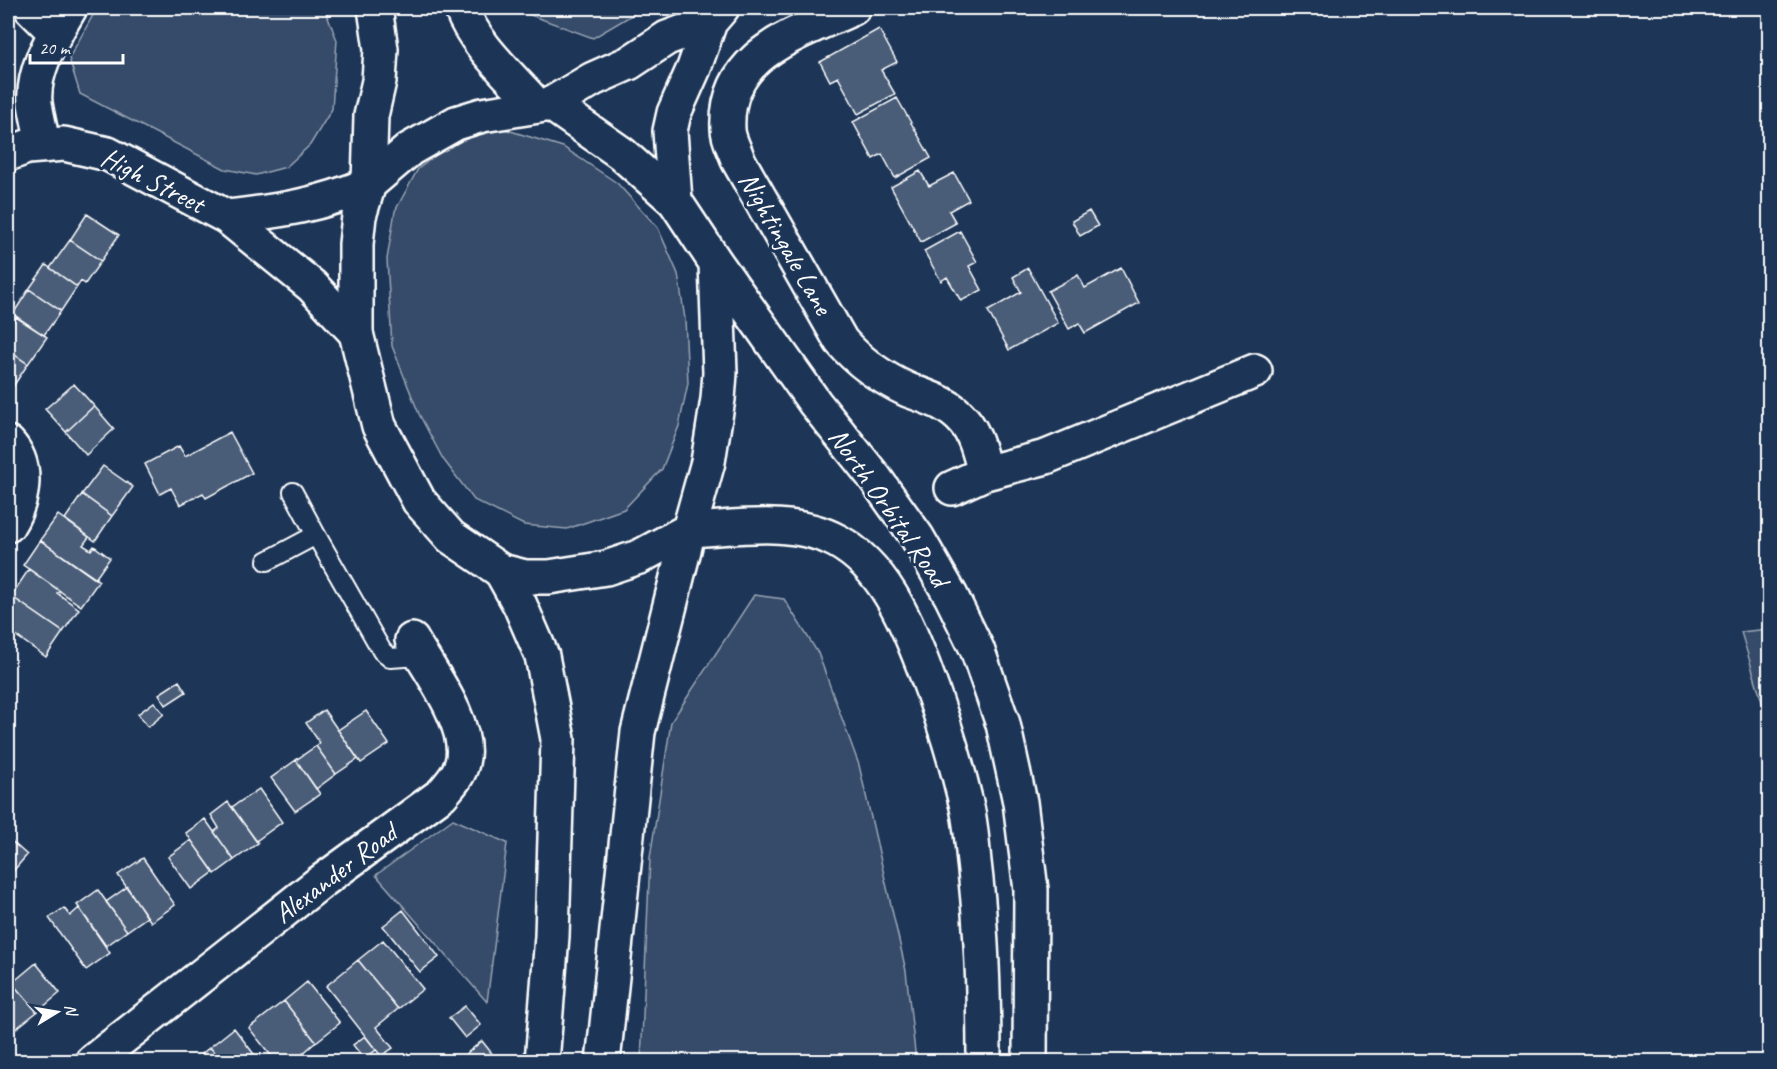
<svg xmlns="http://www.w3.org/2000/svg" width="1777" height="1069" font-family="Caveat,sans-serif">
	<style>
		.green { fill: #364b69; stroke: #9aa5b4; stroke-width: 1.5 }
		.building { fill: #4a5d79; stroke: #fff; stroke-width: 1.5 }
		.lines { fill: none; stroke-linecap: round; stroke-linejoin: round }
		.service-casing { stroke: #fff; stroke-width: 22 }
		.minor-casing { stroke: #fff; stroke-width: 38 }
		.tertiary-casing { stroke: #fff; stroke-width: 38 }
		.primary-casing { stroke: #fff; stroke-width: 38 }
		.trunk-casing { stroke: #fff; stroke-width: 38 }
		.service { stroke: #1d3557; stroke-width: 18 }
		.minor { stroke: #1d3557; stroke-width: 33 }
		.tertiary { stroke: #1d3557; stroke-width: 33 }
		.primary { stroke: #1d3557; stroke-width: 33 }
		.trunk { stroke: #1d3557; stroke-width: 33 }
		.labels { text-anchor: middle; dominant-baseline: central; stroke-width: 6; stroke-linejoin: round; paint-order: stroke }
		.street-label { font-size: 28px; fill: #fff; stroke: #1d3557 }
	</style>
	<rect width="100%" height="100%" fill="#1d3557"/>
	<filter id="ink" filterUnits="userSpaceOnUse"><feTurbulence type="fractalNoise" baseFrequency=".0167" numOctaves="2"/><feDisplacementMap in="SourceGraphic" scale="12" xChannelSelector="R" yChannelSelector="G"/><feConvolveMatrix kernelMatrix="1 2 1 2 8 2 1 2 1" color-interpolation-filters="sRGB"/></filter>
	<g filter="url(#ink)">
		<path class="green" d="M97 8H324L337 40 332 109 310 145 286 167 256 175 225 169 80 94 69 58Z
			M521 8H644L593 38 522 12Z
			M504 129 563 147 617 183 658 228 678 274 685 319 688 383 679 426 662 469 624 509 567 529 524 525 474 500 443 459 419 414 392 346 387 259 395 211 418 169 455 140Z
			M754 595 784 599 818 653 859 765 906 971 916 1061H641L650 858 671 722Z
			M1769 629H1770L1769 725 1741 632Z
			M453 819 507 843 487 1002 376 875Z"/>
		<path class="building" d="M879 29 897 62 881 70 895 94 858 114 838 77 830 81 820 62Z
			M897 98 931 158 895 178 882 154 873 159 853 122Z
			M920 171 929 186 954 173 969 200 949 211 956 223 921 242 891 187Z
			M1089 211 1098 226 1080 236 1072 221Z
			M87 214 119 235 101 261 70 240Z
			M960 231 977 262 969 266 982 290 961 301 947 277 941 281 924 251Z
			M70 240 101 261 85 284 81 281 77 287 50 268Z
			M46 265 77 287 61 311 29 289Z
			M1028 268 1058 323 1009 350 988 311 1021 292 1013 277Z
			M1121 268 1139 303 1085 333 1079 323 1069 329 1048 291 1078 275 1085 288Z
			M29 289 61 311 44 335 13 314Z
			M16 317 47 337 28 364 8 350V330Z
			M8 350 28 364 10 391 8 389Z
			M74 384 94 406 66 432 45 409Z
			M94 406 114 429 86 455 66 432Z
			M230 432 252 473 206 498 203 493 180 505 171 488 160 494 145 464 179 446 185 456Z
			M103 466 133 487 112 516 82 494Z
			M82 494 112 516 95 541 65 519Z
			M58 515 89 537 83 545 91 550 94 546 110 558 95 579 40 540Z
			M40 540 99 581 81 606 23 565Z
			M29 569 60 591 57 593 79 609 63 632 11 596Z
			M11 596 63 632 46 657 8 630V600Z
			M179 681 186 692 166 705 159 694Z
			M154 702 164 714 148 727 138 714Z
			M324 710 358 759 336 774 316 746 320 743 306 723Z
			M366 711 389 744 361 763 338 730Z
			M316 746 336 774 316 789 296 760Z
			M296 760 320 794 295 811 271 778Z
			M259 789 282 822 256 841 232 807Z
			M228 802 258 843 234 860 214 832 219 828 211 815Z
			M205 819 234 860 215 874 186 833Z
			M8 838 27 855 8 877Z
			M191 840 214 872 191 889 168 857Z
			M143 858 175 905 151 922 118 875Z
			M127 887 147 917 127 931 106 902Z
			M98 890 127 931 106 946 77 905Z
			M64 908 70 916 79 908 110 953 86 970 49 918Z
			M403 910 439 957 420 972 383 926Z
			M383 940 423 989 398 1009 358 960Z
			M358 960 398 1009 376 1027 393 1048 381 1056 326 986Z
			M36 963 60 993 37 1012 12 983Z
			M307 982 340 1023 316 1042 284 1001Z
			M12 983 37 1012 13 1031 8 1024V987Z
			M284 1001 316 1042 293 1062H276L249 1028Z
			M465 1006 481 1025 465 1038 449 1018Z
			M234 1028 260 1062H222L210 1047Z
			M365 1036 376 1050 364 1059 353 1045Z
			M482 1041 498 1061 456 1062Z
			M210 1047 222 1062H192Z"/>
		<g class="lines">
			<defs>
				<path id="service" d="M293 492 316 535
					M267 561 316 535 382 651 390 658 421 656"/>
				<path id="minor" d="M31 8 56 33
					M853 8C796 35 724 53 728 129 728 139 735 150 738 160L841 341C859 362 882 378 908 390 929 398 949 403 964 421 976 435 980 455 985 473
					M43 145C41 131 37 117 35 103 32 69 54 36 70 8
					M8 443C30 466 23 501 8 525
					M952 488 985 473 1046 457 1255 371
					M92 1062 318 884 442 794C450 784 459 776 462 763 472 726 429 670 412 640"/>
				<path id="tertiary" d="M8 154 27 147 64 144 108 154 227 217 312 286 356 333
					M227 217C279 211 321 205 369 184"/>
				<path id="primary" d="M551 104 593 79 629 63 667 38 710 22
					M675 201 670 131 674 113 694 68 710 22 722 8
					M501 571 520 605 542 656 558 739 552 936 542 1062
					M603 1062 638 732 689 530"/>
				<path id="trunk" d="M461 8C476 47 509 74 536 105
					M369 184 371 116 379 81 381 49 375 8
					M716 263 720 373 718 399 708 462 689 530 639 557 606 568 549 577H525L501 571 451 537 419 501 379 426 356 333V244L359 216 369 184 410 149 456 123 482 115 551 104 621 153 675 201 716 263 815 403 875 478 917 537 951 596 977 649 1003 724 1020 802 1031 890 1030 1062
					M689 530C736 528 794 517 837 541 883 566 905 618 923 665 940 710 955 757 966 803 971 822 972 843 974 862 982 928 984 995 984 1062"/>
			</defs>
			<use href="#service" class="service-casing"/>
			<use href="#minor" class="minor-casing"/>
			<use href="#tertiary" class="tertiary-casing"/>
			<use href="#primary" class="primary-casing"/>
			<use href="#trunk" class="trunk-casing"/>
			<use href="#service" class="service"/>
			<use href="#minor" class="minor"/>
			<use href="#tertiary" class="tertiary"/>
			<use href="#primary" class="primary"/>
			<use href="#trunk" class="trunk"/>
		</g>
	</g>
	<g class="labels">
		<g class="street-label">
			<text transform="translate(153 180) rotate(27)">High Street</text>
			<text transform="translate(786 243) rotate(60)">Nightingale Lane</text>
			<text transform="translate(889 507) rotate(55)">North Orbital Road</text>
			<text transform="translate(335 873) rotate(-37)">Alexander Road</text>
		</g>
	</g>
	<rect width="1777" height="1069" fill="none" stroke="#1d3557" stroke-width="30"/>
	<rect x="15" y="15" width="1747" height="1039" fill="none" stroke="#fff" stroke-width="2" filter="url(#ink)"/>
	<g transform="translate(57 1012) rotate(79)" stroke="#1d3557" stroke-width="4.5" paint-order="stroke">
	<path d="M0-4.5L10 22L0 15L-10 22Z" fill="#ffffff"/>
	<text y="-9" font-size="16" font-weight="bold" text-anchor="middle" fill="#ffffff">N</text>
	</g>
	<path d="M30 54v9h93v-9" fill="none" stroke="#ffffff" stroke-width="3"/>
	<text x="39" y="54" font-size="18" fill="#ffffff" stroke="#1d3557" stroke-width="4.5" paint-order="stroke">20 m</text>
</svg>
